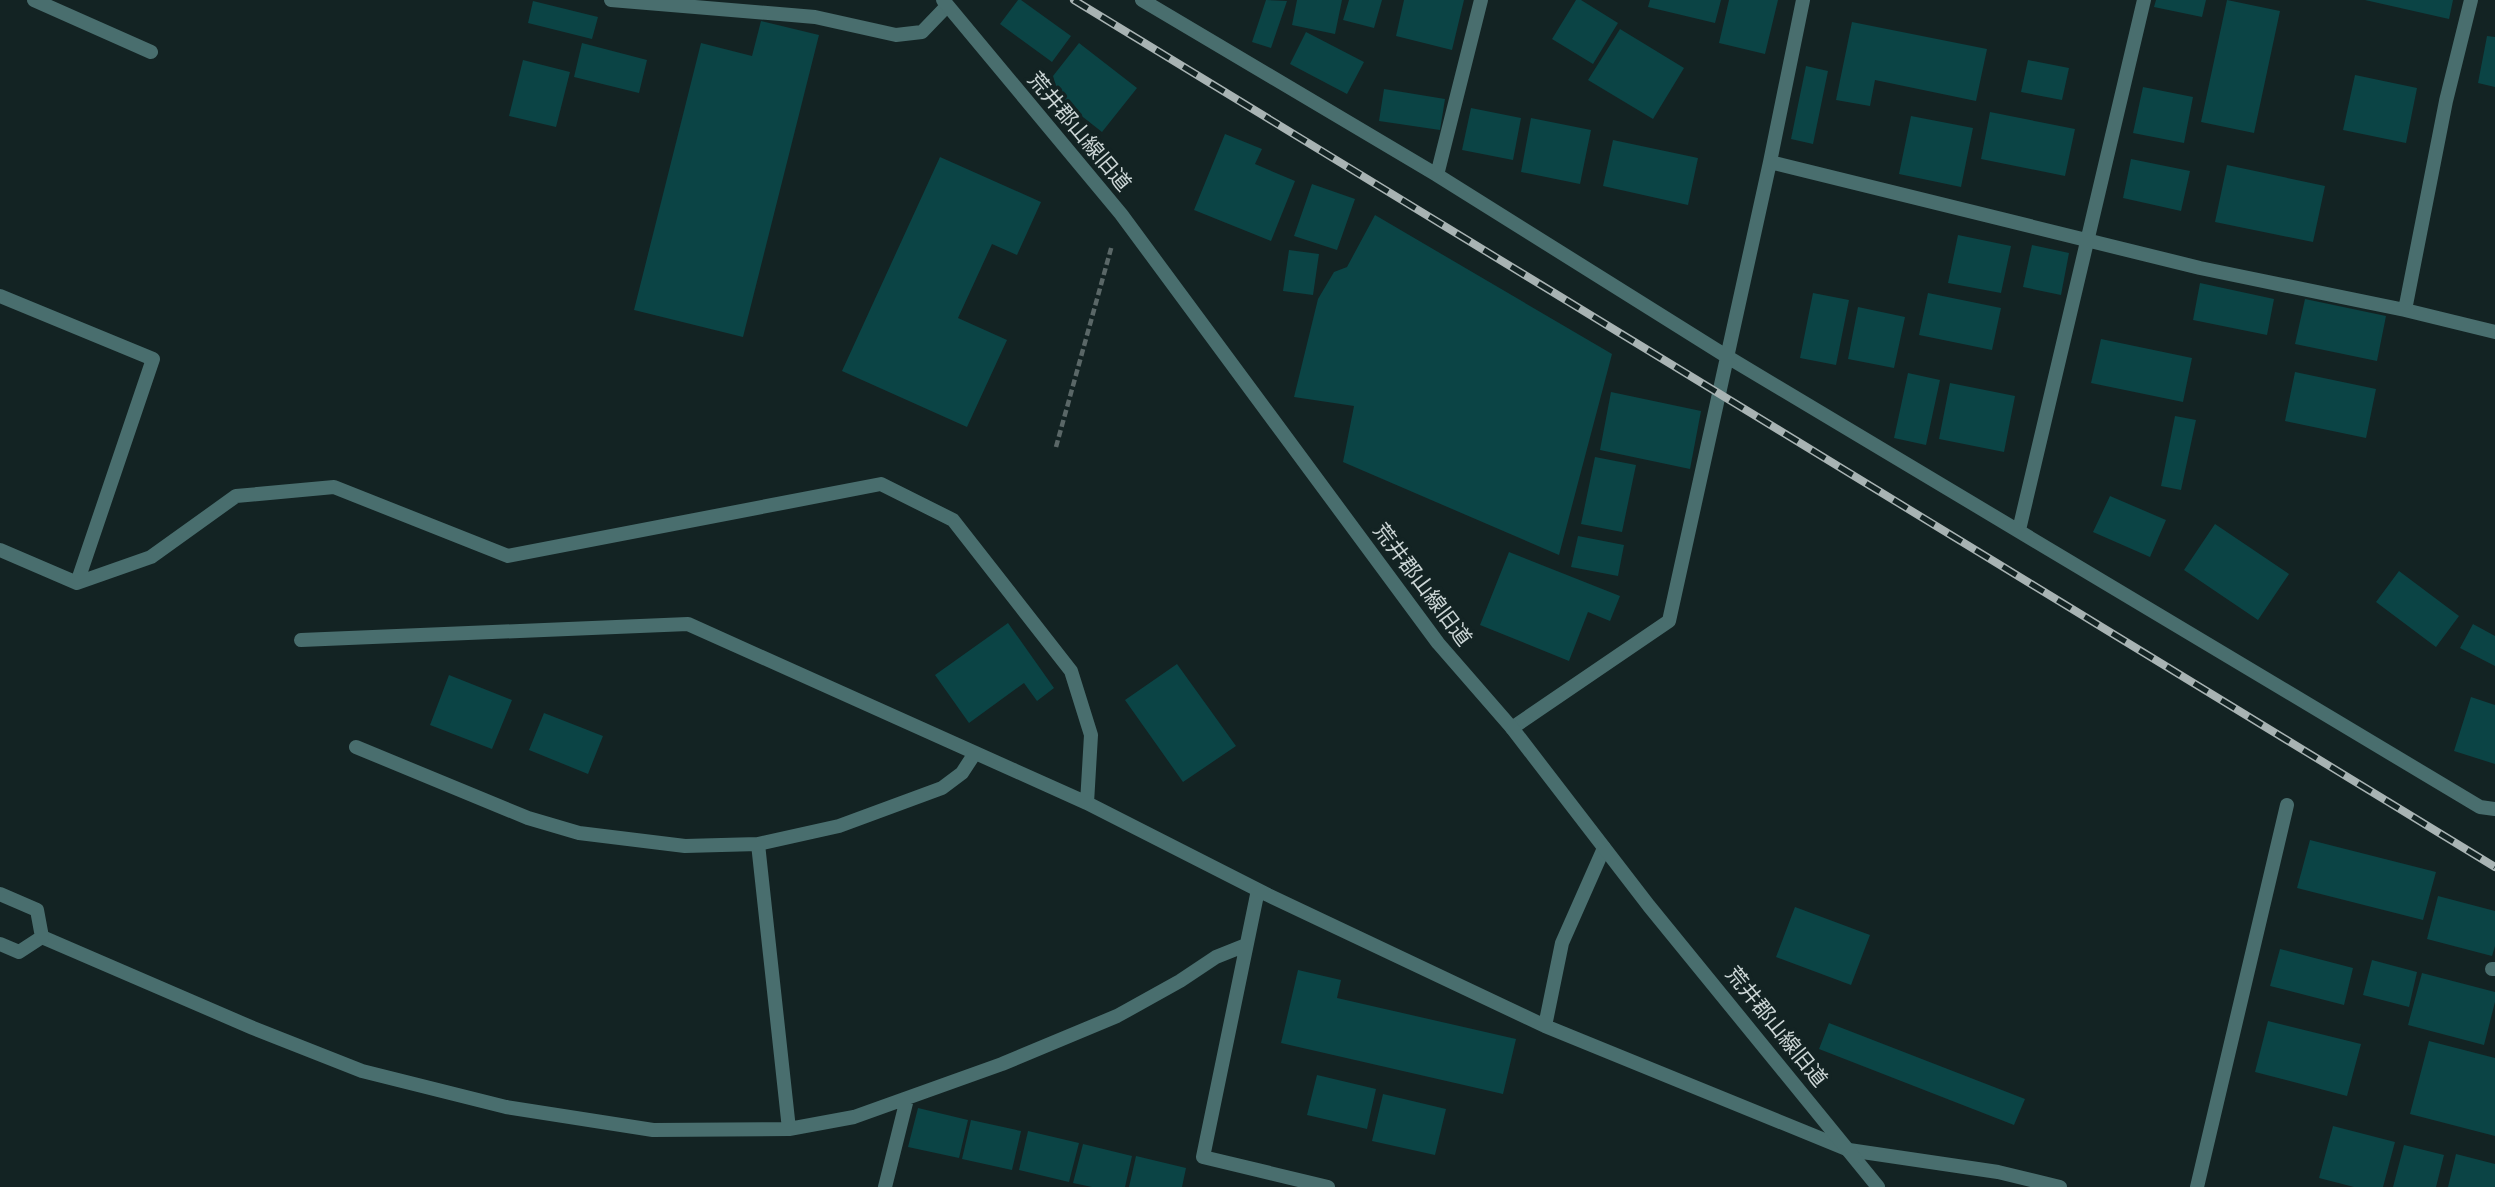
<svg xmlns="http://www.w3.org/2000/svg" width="2495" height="1187" font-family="'Varela Round','Noto Sans JP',sans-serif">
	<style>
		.building { fill: #0b4445 }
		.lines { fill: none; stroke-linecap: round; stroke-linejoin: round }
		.path { stroke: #5a6767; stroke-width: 4.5; stroke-dasharray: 7 3.5; stroke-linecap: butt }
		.minor { stroke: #496e6e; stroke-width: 14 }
		.tertiary { stroke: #496e6e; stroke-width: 14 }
		.rail-casing { stroke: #a8b3b3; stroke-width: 8 }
		.rail { stroke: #132323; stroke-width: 5; stroke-dasharray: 16; stroke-linecap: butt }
		.labels { text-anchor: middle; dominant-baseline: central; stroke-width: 7; stroke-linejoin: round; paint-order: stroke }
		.street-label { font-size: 21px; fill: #cbd5d5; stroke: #132323 }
	</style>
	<rect width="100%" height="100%" fill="#132323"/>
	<path class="building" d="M1018 0H1021L1071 36 1052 62 1000 24Z
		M1266 0 1287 1 1271 48 1252 42Z
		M1297 0H1342L1335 34 1292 25Z
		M1349 0H1382L1374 28 1343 20Z
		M1404 0H1464L1452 50 1396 36Z
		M1576 0H1581L1618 23 1593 64 1552 39Z
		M1650 0H1721L1715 23 1648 7Z
		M1729 0H1778L1765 54 1719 43Z
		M2156 0H2206L2202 17 2154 7Z
		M2227 0 2280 11 2254 133 2201 122Z
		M2365 0H2453L2449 19Z
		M533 1 598 17 592 39 528 23Z
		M761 21 819 35 743 337 634 310 701 43 752 56Z
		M1852 22 1987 49 1976 101 1875 80 1870 106 1836 100Z
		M1620 29 1684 68 1653 119 1588 80Z
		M1306 32 1364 62 1347 94 1290 64Z
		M2487 36 2495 37V87L2478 83Z
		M582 43 647 60 639 93 574 77Z
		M1079 43 1137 88 1102 132 1060 99 1053 76Z
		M523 60 570 72 556 127 509 116Z
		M2028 60 2069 68 2062 100 2021 92Z
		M1806 66 1828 71 1813 144 1791 139Z
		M2355 75 2417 88 2406 143 2343 130Z
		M2143 87 2193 97 2184 143 2133 133Z
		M1384 89 1445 99 1440 130 1379 121Z
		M1471 108 1521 118 1513 160 1462 150Z
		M1990 112 2075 129 2065 176 1981 159Z
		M1911 116 1973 128 1961 187 1899 174Z
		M1531 118 1591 130 1580 184 1521 172Z
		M1225 134 1262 149 1255 164 1295 181 1271 241 1194 210Z
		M1613 140 1698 158 1688 205 1603 186Z
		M940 157 1041 202 1017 255 992 244 958 318 1007 340 967 427 842 371Z
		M2131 159 2190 171 2181 211 2123 198Z
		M2227 165 2325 186 2313 242 2215 222Z
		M1312 184 1355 199 1337 250 1294 236Z
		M1375 215 1612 354 1559 555 1343 462 1354 406 1294 397 1318 299 1334 272 1347 267Z
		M1958 235 2011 246 2001 293 1948 283Z
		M2032 245 2069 253 2061 295 2023 287Z
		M1289 250 1319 254 1313 295 1283 291Z
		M2200 283 2274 299 2267 335 2193 320Z
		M1813 293 1849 300 1836 365 1800 358Z
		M1928 293 2001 308 1992 350 1919 335Z
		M2305 299 2386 316 2377 361 2295 344Z
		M1858 307 1905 317 1894 368 1848 359Z
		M2101 339 2192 358 2183 402 2091 383Z
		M2295 372 2376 389 2366 438 2285 421Z
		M1908 373 1940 380 1926 445 1894 438Z
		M1950 383 2015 396 2004 452 1939 439Z
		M1611 392 1701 411 1690 469 1600 450Z
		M2175 416 2196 420 2181 490 2161 486Z
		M1595 457 1636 465 1622 532 1581 524Z
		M2110 496 2166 520 2150 557 2093 532Z
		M2215 524 2289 574 2258 620 2184 570Z
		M1578 536 1624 545 1618 576 1571 567Z
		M1509 552 1620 596 1610 621 1588 612 1569 661 1480 625Z
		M2399 571 2459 616 2436 647 2376 602Z
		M1008 623 1054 688 1037 701 1024 683 969 723 935 675Z
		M2473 624 2495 636V666L2460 648Z
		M1177 664 1236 746 1183 782 1125 700Z
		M449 675 512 700 492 749 430 725Z
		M2471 697 2495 705V764L2454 751Z
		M544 713 603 736 588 774 529 750Z
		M2310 840 2436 872 2423 920 2297 888Z
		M2438 896 2495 911V946L2492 956 2427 939Z
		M1795 907 1870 935 1851 985 1776 957Z
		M2280 949 2353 968 2344 1005 2270 986Z
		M2372 960 2417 972 2409 1007 2363 995Z
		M1298 970 1341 980 1337 998 1516 1039 1503 1094 1281 1043Z
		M2422 973 2495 992V1002L2484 1045 2408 1025Z
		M2268 1021 2361 1044 2347 1096 2255 1072Z
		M1829 1023 2025 1099 2014 1125 1819 1049Z
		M2429 1041 2495 1058V1136L2410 1114Z
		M1317 1075 1376 1089 1367 1129 1307 1115Z
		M1383 1094 1446 1109 1435 1155 1372 1141Z
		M918 1108 968 1120 959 1158 908 1147Z
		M971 1120 1021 1131 1012 1170 962 1159Z
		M2333 1126 2395 1142 2383 1187H2354L2319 1178Z
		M1028 1131 1079 1143 1069 1182 1019 1170Z
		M1083 1144 1132 1156 1125 1187H1092L1073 1183Z
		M2404 1145 2444 1155 2436 1187H2393Z
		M2456 1154 2495 1164V1187H2448Z
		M1136 1156 1186 1168 1182 1187H1129Z"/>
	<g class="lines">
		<path class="path" d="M1056 447 1112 245"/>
		<path class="minor" d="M34 0 151 52
			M611 0 815 17 896 35 922 32 947 6
			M1142 0 1437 175 1726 356 2480 807 2495 809
			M1770 162 2200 268 2405 310 2495 332
			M1437 175 1481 0
			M0 296 153 359 77 583
			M2405 310 2446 101 2471 0
			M2019 530 2144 0
			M0 550 77 583 151 557 236 496 334 487 508 556 881 484 953 520 1071 671 1091 735 1087 803
			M301 640 688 624 1087 803 1268 895 1545 1026 1849 1150 1998 1172 2060 1187
			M1512 728 1669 621 1770 162 1803 0
			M356 747 528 818 579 833 685 846 758 844 839 826 942 788 962 773 975 753
			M758 844 789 1129
			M1258 890 1203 1157 1328 1187
			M42 937 253 1028 362 1071 506 1107 653 1130 789 1129 854 1117 1002 1064 1117 1016 1180 981 1216 957 1246 945
			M2492 969H2495
			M1545 1026 1562 943 1604 848
			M885 1187 907 1099
			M2197 1187 2287 805"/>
		<path class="tertiary" d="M943 0 1121 214 1438 643 1512 728 1649 906 1878 1187
			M0 894 37 910 42 937 19 952 0 944"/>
		<defs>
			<path id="rail" d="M1074 0 2495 867"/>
		</defs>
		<use href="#rail" class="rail-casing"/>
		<use href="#rail" class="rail"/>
	</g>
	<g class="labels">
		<g class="street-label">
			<text transform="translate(1079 132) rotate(50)">荒井郡山線旧道</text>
			<text transform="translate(1422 585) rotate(53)">荒井郡山線旧道</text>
			<text transform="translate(1776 1027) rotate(51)">荒井郡山線旧道</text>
		</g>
	</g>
</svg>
